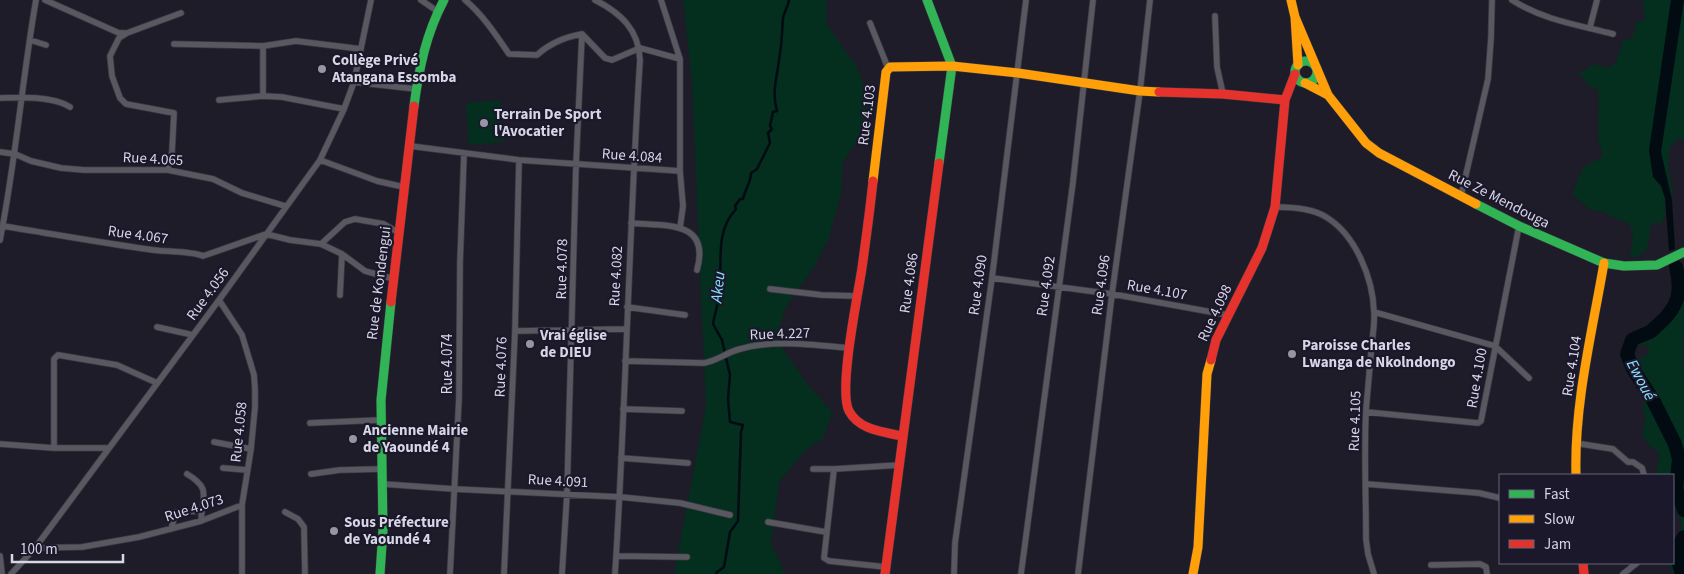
<svg xmlns="http://www.w3.org/2000/svg" width="1684" height="574" font-family="'Source Sans 3',sans-serif">
	<style>
		.green { fill: #042e1e }
		.water { fill: #030b12 }
		.lines { fill: none; stroke-linecap: round; stroke-linejoin: round }
		.stream { stroke: #030b12; stroke-width: 2.5 }
		.river { stroke: #030b12; stroke-width: 14 }
		.street-casing { stroke: #3a3942; stroke-width: 7 }
		.fast-casing { stroke: #3a3942; stroke-width: 10 }
		.slow-casing { stroke: #3a3942; stroke-width: 10 }
		.jam-casing { stroke: #3a3942; stroke-width: 10 }
		.street { stroke: #595860; stroke-width: 5.5 }
		.fast { stroke: #30b455; stroke-width: 9 }
		.slow { stroke: #ff9f0a; stroke-width: 9 }
		.jam { stroke: #e5322d; stroke-width: 9 }
		.poi-dot { fill: #9695a2; stroke: #1b182c; stroke-width: 2 }
		.labels { text-anchor: middle; dominant-baseline: central; stroke-width: 4.5; stroke-linejoin: round; paint-order: stroke }
		.poi-label { font-size: 15px; font-weight: bold; fill: #d7d6e4; stroke: #1b182c; text-anchor: start }
		.street-label { font-size: 15px; fill: #d7d6e4; stroke: #1b182c }
		.water-label { font-size: 16px; font-style: italic; fill: #8ae1ff; stroke: #1b182c }
	</style>
	<rect width="100%" height="100%" fill="#1e1c28"/>
	<path class="green" d="M683 0H827L826 23 858 69 873 111 857 140 843 162 841 192 829 238 815 265 785 309 776 339 807 384 832 412 823 439 806 449 779 482 771 543 785 574H674L706 406 692 81Z
		M1643 0H1684V140L1677 139 1669 149 1668 166 1673 194 1665 198V216L1661 223H1651L1648 248 1637 257H1630L1633 235 1629 224 1600 211 1590 210 1572 194 1583 168 1603 156 1598 139 1599 90 1591 87 1579 74 1594 64 1610 68 1616 62 1623 40 1631 39 1635 31 1636 22 1645 20Z
		M500 100 503 142 469 145 466 103Z
		M1681 283H1684L1683 371 1684 372V574H1673L1669 565V563H1673V552L1682 523 1673 506V475H1656L1660 453 1650 446 1642 434 1645 424 1643 401 1648 392 1649 385 1635 358 1646 357 1649 346 1634 344V339C1664 327 1677 316 1681 283Z"/>
	<path class="water" d="M1671 0H1684L1661 152 1672 200 1675 249 1669 251 1665 198 1661 186 1653 177 1649 150Z"/>
	<g class="lines">
		<path class="stream" d="M716 574 717 572 724 567 730 532 738 521 741 432 743 425 730 422 728 399 730 375 722 340 713 324C715 313 719 301 720 290 722 262 715 231 736 209L735 206 740 199H743C745 190 751 182 751 173L757 169 770 143 768 133 772 129 770 126 773 112 777 111C771 92 778 73 780 53 782 42 782 30 783 18 784 12 788 7 789 0"/>
		<path class="river" d="M1676 267C1682 292 1679 306 1659 324 1656 326 1653 330 1650 332 1644 335 1638 336 1632 340L1627 354 1633 369 1653 400 1675 444 1679 459 1676 489 1684 510
			M1682 574C1677 558 1674 552 1684 537"/>
		<defs>
			<path id="street" d="M45 0 119 33H125
				M421 0 437 11
				M465 0C483 15 496 35 509 54L537 55C550 43 565 37 582 34
				M595 0C621 13 639 30 640 60 629 231 626 403 615 574
				M1512 0C1543 20 1578 25 1613 34
				M1215 16 1217 67 1223 94
				M870 23 888 68
				M1590 27 1597 0
				M30 40 46 45
				M174 44 263 46 296 41 361 49
				M263 46V96
				M354 82 416 89
				M0 98C20 97 53 96 70 107
				M219 100 263 96 282 97 344 109
				M410 146 519 160 680 171V59L661 0
				M0 152 15 154 31 161 61 168 84 170H168L213 179 242 193 285 206
				M320 160 377 181 404 187
				M168 170 172 152 174 113 126 104 120 98 112 76 110 56 119 38 127 33 181 13
				M680 171 683 206 680 228
				M1461 196 1488 79 1491 38 1492 0
				M1275 207C1292 207 1312 208 1326 217 1356 235 1373 279 1374 312 1375 322 1373 332 1372 342 1370 365 1368 387 1366 410 1364 453 1366 496 1366 539L1368 554 1374 574
				M631 223C665 226 711 220 697 270
				M3 226C53 234 103 243 153 250 168 252 190 251 203 256L266 234 290 240 321 244 345 222 355 219 384 224 399 233
				M0 240C16 160 22 80 36 0
				M321 244 342 254 340 295
				M342 254 365 271 394 279
				M992 278 1112 294 1228 315
				M770 289 822 295 856 296
				M219 300 242 335 254 375 255 389V407L251 449 242 505V574
				M627 307 685 315
				M1374 312 1495 346 1529 378
				M157 327 193 335
				M515 331 626 329
				M625 361 704 363C717 361 727 352 740 349 773 339 815 345 849 348
				M623 409 682 411
				M1366 412 1478 423 1481 421 1519 226
				M310 423 381 420
				M214 442 251 449
				M1575 443 1613 449 1628 462H1633L1642 468 1644 475
				M0 444 54 448H109
				M54 448V359L58 355 117 365 157 383
				M621 458 688 463
				M223 468 247 470
				M813 469H834
				M187 474C212 489 202 496 201 521
				M311 474 340 470 382 469
				M383 484 454 489 620 497 680 503 730 515
				M1366 484 1479 493 1500 498
				M285 512 298 519 304 527 305 574
				M768 522 826 532
				M171 529 176 512 201 511
				M35 548 82 547 139 537 201 521 242 505
				M0 556 2 574
				M617 556 687 557
				M1431 565 1480 564 1486 567 1487 574
				M886 567 829 561 824 558 834 469 900 465
				M11 574 35 548 219 300 320 160 344 109 354 82 371 0
				M450 574 459 398 460 263 464 154
				M504 574 515 331 519 160
				M562 574 567 494 576 165 582 34 605 58 612 60 640 48 680 59
				M954 574 955 543 992 278 1026 0
				M1021 574 1073 182 1093 0
				M1078 574 1112 294 1140 91 1150 0
				M1623 574 1637 563"/>
			<path id="fast" d="M927 0 952 66 939 163
				M1295 72a11 11 0 1 1 22 0a11 11 0 1 1-22 0Z
				M414 106C419 68 426 34 444 0
				M1476 204 1519 226 1604 263 1624 266 1657 265 1684 252
				M380 574 383 530 381 400 391 302"/>
			<path id="slow" d="M1291 0 1295 17 1298 65
				M1295 17 1328 95 1366 143 1379 153 1476 204
				M1305 83 1328 95
				M873 181 886 72 890 67 952 66 1018 73 1140 91 1159 92
				M1576 475C1574 404 1592 333 1604 263
				M1193 574 1198 547 1207 374 1211 360"/>
			<path id="jam" d="M1159 92 1223 94 1285 100
				M873 181C870 210 866 239 862 268 858 295 838 390 849 411 859 430 883 432 902 436
				M391 302 414 106
				M1211 360 1216 340 1262 248 1275 207 1285 100 1295 74
				M1583 563 1584 574
				M885 574 939 163"/>
		</defs>
		<use href="#street" class="street-casing"/>
		<use href="#fast" class="fast-casing"/>
		<use href="#slow" class="slow-casing"/>
		<use href="#jam" class="jam-casing"/>
		<use href="#street" class="street"/>
		<use href="#fast" class="fast"/>
		<use href="#slow" class="slow"/>
		<use href="#jam" class="jam"/>
	</g>
	<g class="poi-dot">
		<circle cx="322" cy="69" r="5"/>
		<circle cx="484" cy="123" r="5"/>
		<circle cx="530" cy="344" r="5"/>
		<circle cx="1292" cy="354" r="5"/>
		<circle cx="353" cy="439" r="5"/>
		<circle cx="334" cy="531" r="5"/>
	</g>
	<g class="labels">
		<g class="poi-label">
			<text x="332" y="60">Collège Privé<tspan x="332" dy="17">Atangana Essomba</tspan></text>
			<text x="494" y="114">Terrain De Sport<tspan x="494" dy="17">l'Avocatier</tspan></text>
			<text x="540" y="335">Vrai église<tspan x="540" dy="17">de DIEU</tspan></text>
			<text x="1302" y="345">Paroisse Charles<tspan x="1302" dy="17">Lwanga de Nkolndongo</tspan></text>
			<text x="363" y="430">Ancienne Mairie<tspan x="363" dy="17">de Yaoundé 4</tspan></text>
			<text x="344" y="522">Sous Préfecture<tspan x="344" dy="17">de Yaoundé 4</tspan></text>
		</g>
		<g class="street-label">
			<text transform="translate(867 115) rotate(-83)">Rue 4.103</text>
			<text transform="translate(632 156) rotate(4)">Rue 4.084</text>
			<text transform="translate(153 159) rotate(3)">Rue 4.065</text>
			<text transform="translate(1499 199) rotate(27)">Rue Ze Mendouga</text>
			<text transform="translate(138 235) rotate(8)">Rue 4.067</text>
			<text transform="translate(562 269) rotate(-89)">Rue 4.078</text>
			<text transform="translate(616 276) rotate(-87)">Rue 4.082</text>
			<text transform="translate(379 283) rotate(-83)">Rue de Kondengui</text>
			<text transform="translate(909 283) rotate(-82)">Rue 4.086</text>
			<text transform="translate(978 285) rotate(-82)">Rue 4.090</text>
			<text transform="translate(1101 285) rotate(-82)">Rue 4.096</text>
			<text transform="translate(1046 286) rotate(-82)">Rue 4.092</text>
			<text transform="translate(1157 290) rotate(10)">Rue 4.107</text>
			<text transform="translate(208 294) rotate(-54)">Rue 4.056</text>
			<text transform="translate(1215 313) rotate(-65)">Rue 4.098</text>
			<text transform="translate(780 334) rotate(-2)">Rue 4.227</text>
			<text transform="translate(447 364) rotate(-90)">Rue 4.074</text>
			<text transform="translate(1572 366) rotate(-81)">Rue 4.104</text>
			<text transform="translate(501 367) rotate(-88)">Rue 4.076</text>
			<text transform="translate(1477 378) rotate(-80)">Rue 4.100</text>
			<text transform="translate(1355 421) rotate(-88)">Rue 4.105</text>
			<text transform="translate(239 432) rotate(-84)">Rue 4.058</text>
			<text transform="translate(558 481) rotate(3)">Rue 4.091</text>
			<text transform="translate(194 508) rotate(-18)">Rue 4.073</text>
		</g>
		<g class="water-label">
			<text transform="translate(718 287) rotate(-84)">Akeu</text>
			<text transform="translate(1641 380) rotate(62)">Ewoué</text>
		</g>
	</g>
	<rect x="1499" y="474" width="175" height="90" fill="#1b182c" stroke="#666476"/>
	<rect x="1509" y="490" width="25" height="8" fill="#30b455" stroke="#666476"/>
	<text x="1544" y="499" font-size="15" fill="#d7d6e4">Fast</text>
	<rect x="1509" y="515" width="25" height="8" fill="#ff9f0a" stroke="#666476"/>
	<text x="1544" y="524" font-size="15" fill="#d7d6e4">Slow</text>
	<rect x="1509" y="540" width="25" height="8" fill="#e5322d" stroke="#666476"/>
	<text x="1544" y="549" font-size="15" fill="#d7d6e4">Jam</text>
	<path d="M12 554v8h111v-8" fill="none" stroke="#d7d6e4" stroke-width="2.5"/>
	<text x="20" y="554" font-size="15" fill="#d7d6e4" stroke="#1b182c" stroke-width="4" paint-order="stroke">100 m</text>
</svg>
